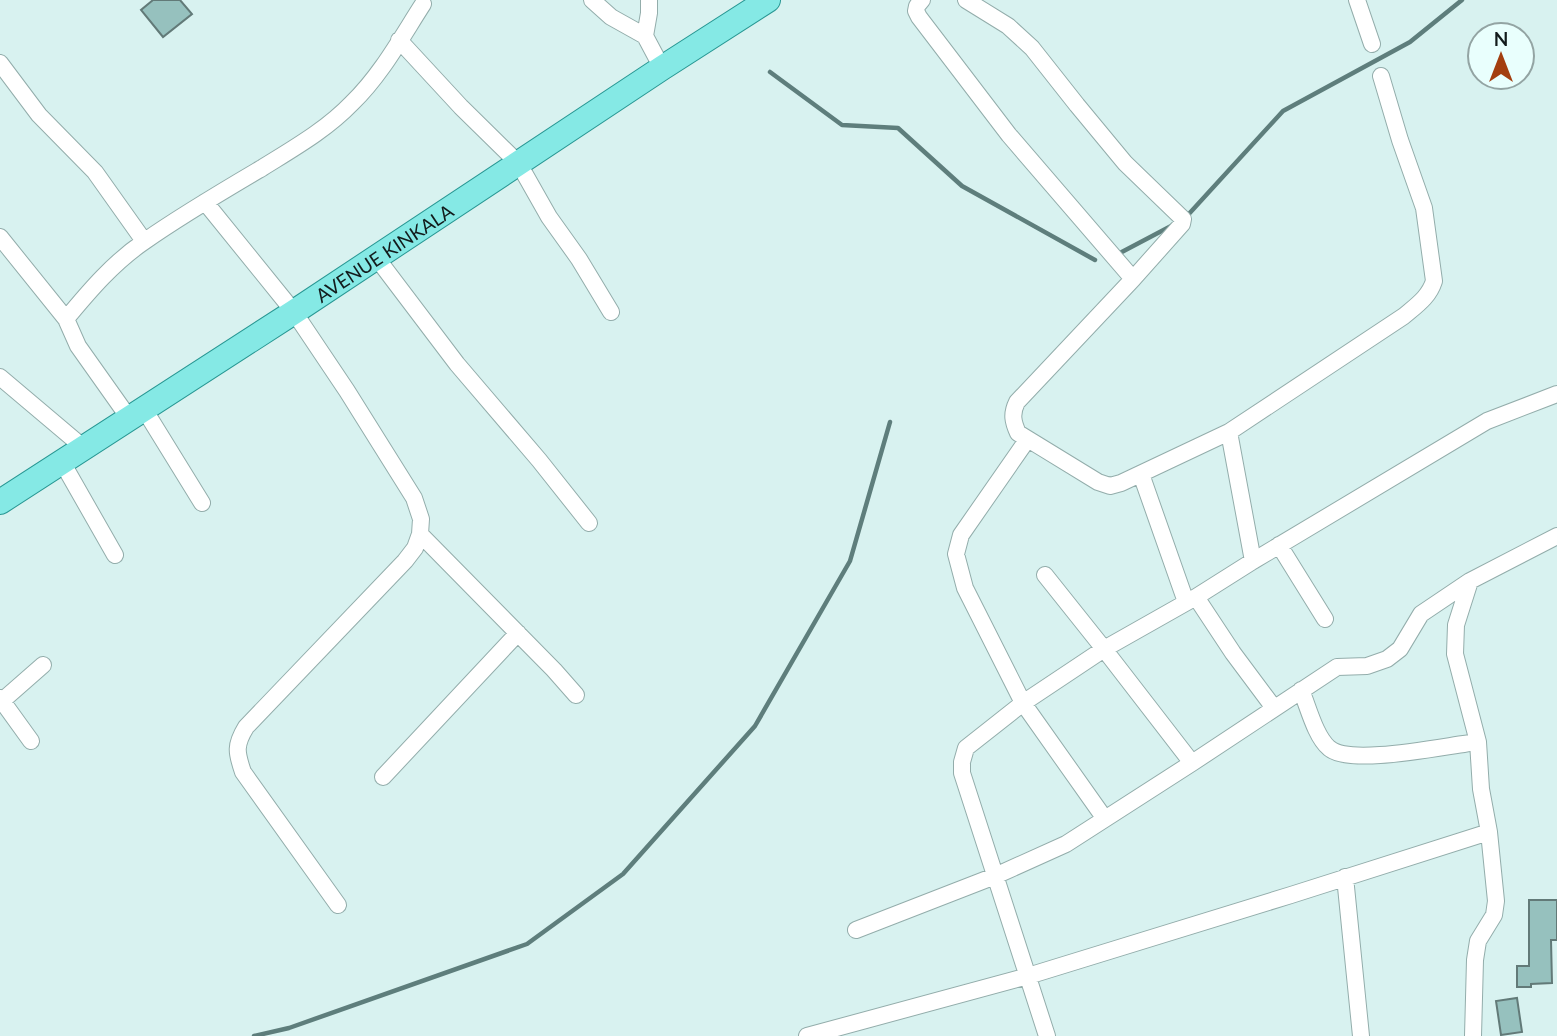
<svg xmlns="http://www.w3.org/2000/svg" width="1557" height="1036" font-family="Lato,sans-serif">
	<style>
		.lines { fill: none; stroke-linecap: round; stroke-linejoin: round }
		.stream { stroke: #5e7e7c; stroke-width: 4.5 }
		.building { fill: #96c1be; stroke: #627a78; stroke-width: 2 }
		.minor-casing { stroke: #93adab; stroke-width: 18 }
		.primary-casing { stroke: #289793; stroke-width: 26 }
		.minor { stroke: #fff; stroke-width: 16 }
		.primary { stroke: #85e9e5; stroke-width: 24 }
		.labels { text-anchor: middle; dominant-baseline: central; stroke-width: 7; stroke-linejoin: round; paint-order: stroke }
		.street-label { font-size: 19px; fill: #121b1b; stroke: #e9fffd }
	</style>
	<rect width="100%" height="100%" fill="#d8f2f0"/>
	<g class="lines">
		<path class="stream" d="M770 72 842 125 898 128 962 186 1095 260
			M1187 216 1283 111 1410 42 1462 0
			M1118 254 1173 225
			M254 1036 289 1028 527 944 623 874 755 726 850 561 890 422"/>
	</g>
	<path class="building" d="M153 0H180L192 14 163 37 141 10Z
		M1529 900H1557V940H1551L1552 983 1531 984V987H1517V966H1529Z
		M1517 998 1522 1032 1501 1035 1496 1001Z"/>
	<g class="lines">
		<defs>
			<path id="minor" d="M592 0 611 17 645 36 662 68
				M922 0 917 6 916 11 919 17 1009 135 1133 279
				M966 0 1008 26 1032 48 1077 105 1125 163 1183 219 1182 224 1133 279 1017 402C1011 414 1013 422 1018 433L1098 482 1110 486 1121 483 1229 432 1404 316C1417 305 1429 297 1434 281L1424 208 1400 140 1381 76
				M1357 0 1372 44
				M645 36 649 13V0
				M399 40 461 107 519 164 549 217 579 259 611 312
				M0 63 39 115 95 172 144 241
				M205 202 294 312 347 391 414 498 421 519 420 534 415 548 405 561 246 727C235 745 236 752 243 772L338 905
				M0 237 66 319
				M376 257 457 364 539 460 589 523
				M0 377 84 448
				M144 409 202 503
				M129 418 78 346 66 319C90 290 114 262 145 241 182 215 223 191 262 168 294 148 326 130 352 103 381 75 401 38 423 4
				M1229 432 1253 561
				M1027 440 961 535 956 554 965 588 1023 703 1105 819
				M62 462 115 555
				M1141 474 1186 602
				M420 534 554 670 576 695
				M1279 545 1325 619
				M1045 575 1104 649 1192 763
				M1470 581 1456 625 1455 654 1478 742 1481 789 1489 832 1496 901 1494 915 1478 941 1475 960 1473 1036
				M1196 597 1233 653 1274 708
				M1301 690C1308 706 1315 736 1329 748 1350 767 1448 745 1478 742
				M0 698 31 741
				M2 701 43 665
				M383 777 518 633
				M1345 877 1361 1036
				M856 930 995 876 1066 844 1192 763 1337 667 1367 666 1387 659 1400 649 1421 614 1470 581 1557 536
				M807 1036 1028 976 1291 895 1489 832
				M1047 1036 962 773V762L966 748 1023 703 1104 649 1196 597 1253 561 1487 421 1557 394"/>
			<g id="primary">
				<path id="s1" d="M0 502 294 312 662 68 768 0"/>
			</g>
		</defs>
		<use href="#minor" class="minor-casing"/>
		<use href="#primary" class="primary-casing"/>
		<use href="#minor" class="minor"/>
		<use href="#primary" class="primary"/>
	</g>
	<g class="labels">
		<g class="street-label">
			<text stroke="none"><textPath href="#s1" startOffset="458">AVENUE KINKALA</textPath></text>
		</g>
	</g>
	<g transform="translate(1501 56)"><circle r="33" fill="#e9fffd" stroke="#93a4a3" stroke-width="2"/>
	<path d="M0-5L12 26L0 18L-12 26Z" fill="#a33e0f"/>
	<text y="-10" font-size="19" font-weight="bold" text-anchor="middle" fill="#121b1b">N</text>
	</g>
</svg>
